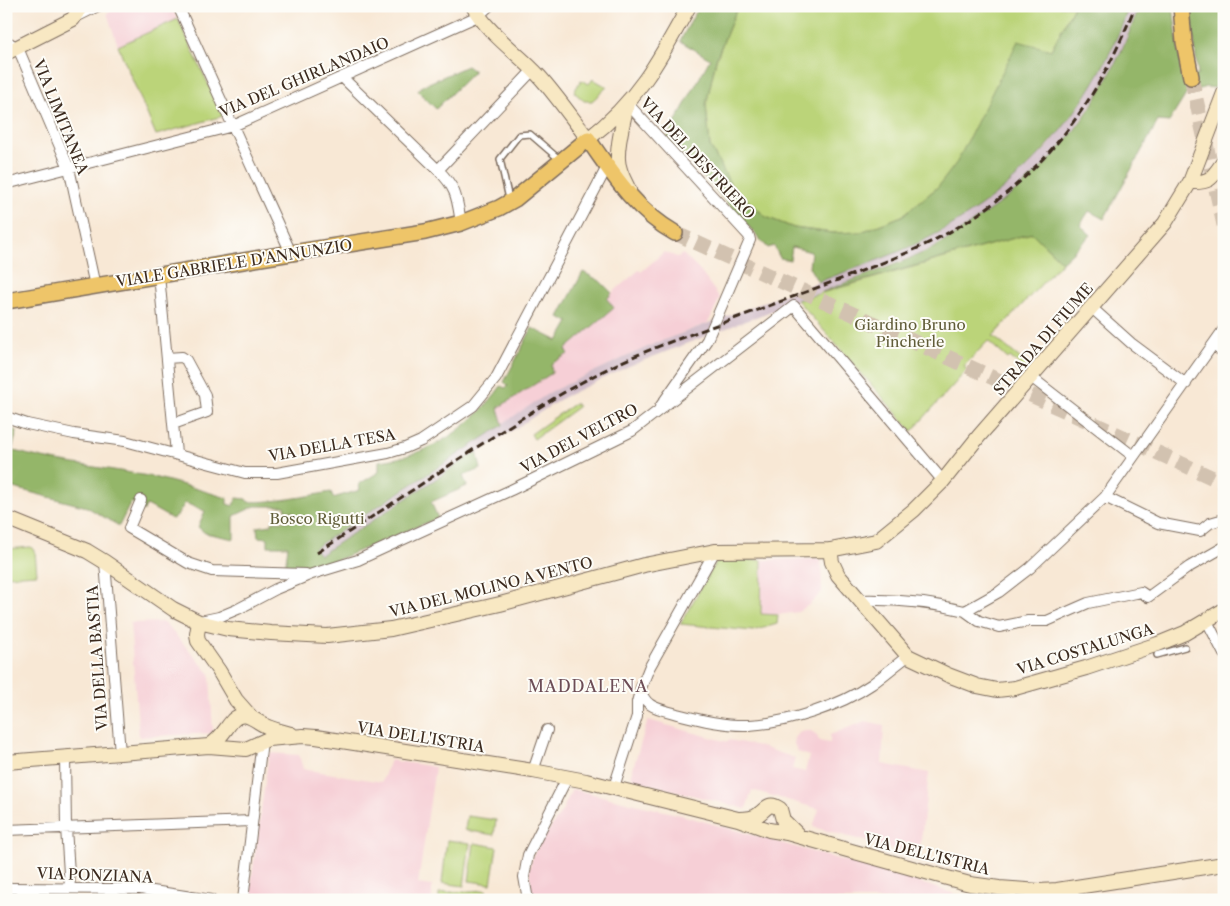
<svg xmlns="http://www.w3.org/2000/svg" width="1230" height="906" font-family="'Libre Caslon Text',serif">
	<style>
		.built { fill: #f6cfd6 }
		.industrial { fill: #d1bdc9 }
		.green { fill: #bbd479; stroke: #7b7f4c }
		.forest { fill: #94b669; stroke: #687044 }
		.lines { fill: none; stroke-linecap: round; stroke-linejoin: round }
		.primary-tunnel { stroke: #d2c2b0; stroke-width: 15; stroke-dasharray: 15 8; stroke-linecap: butt }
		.lane-casing { stroke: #7d6c5e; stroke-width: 8 }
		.street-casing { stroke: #7d6c5e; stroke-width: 12 }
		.secondary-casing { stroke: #7d6c5e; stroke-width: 16 }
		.primary-casing { stroke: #7d6c5e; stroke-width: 18 }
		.lane { stroke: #fff; stroke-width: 5 }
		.street { stroke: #fff; stroke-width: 10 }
		.secondary { stroke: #f8e8c3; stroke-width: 14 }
		.primary { stroke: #eec569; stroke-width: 15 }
		.rail { stroke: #3b2a1e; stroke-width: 3; stroke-dasharray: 8 4; stroke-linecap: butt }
		.labels { text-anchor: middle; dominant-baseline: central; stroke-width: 4; stroke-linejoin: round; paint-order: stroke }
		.street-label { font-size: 15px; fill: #3b2a1e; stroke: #fdfcf7 }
		.park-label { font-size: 15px; fill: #615d39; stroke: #fdfcf7 }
		.neighbourhood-label { font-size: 16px; letter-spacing: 1px; fill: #6d4d56; stroke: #fdfcf7 }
	</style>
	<rect width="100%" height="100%" fill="#fdfcf7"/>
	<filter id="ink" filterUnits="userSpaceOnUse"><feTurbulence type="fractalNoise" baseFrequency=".02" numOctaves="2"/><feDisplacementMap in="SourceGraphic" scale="10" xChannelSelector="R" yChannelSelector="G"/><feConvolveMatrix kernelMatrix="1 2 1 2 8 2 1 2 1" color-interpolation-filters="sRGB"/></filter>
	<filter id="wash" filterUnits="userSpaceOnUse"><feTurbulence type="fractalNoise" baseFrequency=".0096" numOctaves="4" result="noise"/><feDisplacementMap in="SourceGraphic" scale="20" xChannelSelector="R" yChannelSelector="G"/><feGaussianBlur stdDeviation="1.12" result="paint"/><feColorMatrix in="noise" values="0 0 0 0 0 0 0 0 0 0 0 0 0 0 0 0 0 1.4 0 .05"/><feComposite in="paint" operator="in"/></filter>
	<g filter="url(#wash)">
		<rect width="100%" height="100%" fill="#f8e8d5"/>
		<path class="built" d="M120 6H171L223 116 156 135 118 46 107 13Z
			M664 252 677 257 683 254 700 271 720 298 708 323 656 343 552 391 503 425 498 408 551 373V365L568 354 566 349 614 308 607 299 612 293 639 270 641 272Z
			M821 559 822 592 810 604 798 612 785 614 761 615 762 560Z
			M164 622 211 675H210L213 733 139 737 130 623Z
			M648 720 728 742 729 740 759 746 795 758 792 769 805 772 809 756 798 752 794 744 795 738 799 733 806 730 811 731 817 735 819 741 830 743V735L865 721 884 725 882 764 929 773 919 856 813 827 819 809 752 790 746 809 634 780 631 774Z
			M269 753 299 755 303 769 382 782 390 760 435 767 418 884 432 886V900H262L249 898Z
			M572 789 681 815 895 875 965 897 986 900H532L529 868 535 851 562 811Z"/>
		<path class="industrial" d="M1129 6H1139L1118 58 1095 99 1065 143 1031 178 998 205 953 236 926 251 629 366 564 397 320 555 314 548 552 391 656 343 884 257 921 241 959 219 1027 168 1051 143 1080 105 1101 69Z"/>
		<path class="green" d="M738 6H1074L1051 50 938 187 902 216 861 232 833 233 794 228 766 217 731 185 710 146 706 105 716 60Z
			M178 19 223 116 156 135 118 46Z
			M593 79 607 87 592 101H584L574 92 581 80 589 84Z
			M1032 233 1062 262 993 336 1031 367 1027 371 1010 357 1008 359 988 341 964 366 967 370 912 431 797 300Z
			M575 403 578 407 534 439 531 434Z
			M31 547 35 552 37 574 6 576V549Z
			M762 560 761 614 778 615 777 624 753 631 680 624 716 562 718 561Z
			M467 816 496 820 494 835 465 830Z
			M447 840 470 843 464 886 442 883Z
			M474 843 497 847 491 884 469 881Z
			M486 890 487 900H439V893Z"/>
		<path class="forest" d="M699 6H738L716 59 706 105 710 146 731 185 766 217 794 228 833 233 861 232 902 216 938 187 957 162 1018 41 1051 50 1074 6H1129C1094 109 1018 195 920 242 887 258 852 269 818 282L809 267 811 252 792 247 790 260 780 258 774 246 768 248 667 137 710 59 680 41Z
			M1139 6H1173L1182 79 1198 75 1191 14 1192 6H1224V69L1215 88 1206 87 1187 93 1169 122 1158 121 1104 219 1089 211 1080 225 1091 235 1062 262 1032 233 822 292C856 278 892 267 925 252 945 243 962 230 980 217 997 205 1015 193 1031 178 1081 133 1118 69 1139 6Z
			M467 66 474 71 436 109 418 91 422 86Z
			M583 272 600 281 612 293 607 299 614 308 566 349 568 354 551 364 552 373 498 408 503 425 314 548 320 555 477 452 481 469 463 476 467 486 431 502 438 518 310 571 285 569 288 546H268V538L258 537 257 527 271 525 273 521H293V511H286L285 506H255L234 516V539L205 533 198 527 205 511 185 503 177 516 172 519 149 506 146 505 144 511 131 502 119 526 87 507 6 486V427L17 431 12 450C53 463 95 466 137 474 167 479 197 489 227 498V504L233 506 237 498 246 499 248 502C276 502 303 497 331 492L333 498 360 490 359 484 379 472V461C430 456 472 427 501 386L505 388 508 386 504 382 532 328 558 341 569 322 559 317Z"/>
	</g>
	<g filter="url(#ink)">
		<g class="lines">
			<path class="primary-tunnel" d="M1191 77 1224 225
				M675 233 1224 483"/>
			<defs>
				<path id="lane" d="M509 199 500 159 519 135 530 134 559 159
					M1157 655 1185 647"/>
				<path id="street" d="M178 6 291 253
					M74 18 98 6
					M6 41 18 48 69 168 95 286
					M343 78 438 170
					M627 103 749 236 750 240 707 340 660 407
					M6 184 233 126 478 16 489 6
					M461 223C457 199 457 188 438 170L533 70
					M159 275 173 424 207 412 205 395 186 360 182 357 167 358
					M1092 308 1131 343 1186 384
					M1213 345 1224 353
					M1031 377 1133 456
					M6 417 27 424 74 434 125 441 245 473H277L388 453 405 448 421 441 473 406 496 378 607 167
					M173 424 176 453
					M1105 497 1158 523 1200 531 1210 523 1224 519
					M141 500 129 528 188 563 212 571 306 574
					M105 562 120 753
					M859 600C897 599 928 602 965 611L999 592 1030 568 1105 497 1224 329
					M965 611 979 621 999 627 1028 621H1047L1088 603 1141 592 1148 597 1189 567 1224 547
					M200 621 219 617 238 609 276 589 312 574 358 560 511 490 632 431 794 306 943 481
					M1207 621 1224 654
					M641 688C643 708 661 709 677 714 701 720 725 726 749 725 788 723 840 706 872 684 884 675 896 665 908 656
					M65 757 66 828 70 888
					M533 771 547 730
					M614 787 637 716V702L641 688 649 668 715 551
					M6 830 252 821
					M6 888 140 889 211 900
					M1067 890 1069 900
					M243 900 262 741
					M528 900 524 877 528 855 567 778"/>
				<path id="secondary" d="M473 6C488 34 517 52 539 76 557 96 572 118 588 139 637 102 660 59 689 6
					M6 53 73 19 81 6
					M627 103C624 121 617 141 618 159 618 170 624 180 629 190
					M1190 182C1211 183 1212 178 1224 161
					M6 518 87 551 105 562 173 609 199 622 228 629 271 633 327 636 391 629 500 604 644 565 715 551 830 550 876 541 914 510 943 481 979 436 1165 223 1190 182 1224 93
					M830 550 832 562 838 575 908 656 948 675 977 686 997 690 1015 688 1086 668 1158 644 1185 633 1224 610
					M199 622 197 634 198 641 219 671 236 700 251 717
					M209 746C222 738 224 730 233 720 245 708 257 723 268 727 275 730 284 732 291 734
					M6 762 209 746 246 749 268 739 303 736 316 737 533 771 586 781 738 819 769 830 787 833 951 879 970 884 999 888 1040 891 1057 890 1224 864
					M739 819C745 819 754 819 759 814 767 808 769 801 780 809L783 820 797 834"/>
				<path id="primary" d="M1181 6 1184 42 1191 77
					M6 301 291 253 425 232 461 223 499 208 515 199 588 139C613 175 636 211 675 233"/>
			</defs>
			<use href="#lane" class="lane-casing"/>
			<use href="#street" class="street-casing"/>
			<use href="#secondary" class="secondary-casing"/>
			<use href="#primary" class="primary-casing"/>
			<use href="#lane" class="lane"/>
			<use href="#street" class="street"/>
			<use href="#secondary" class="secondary"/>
			<use href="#primary" class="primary"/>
			<path class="rail" d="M317 553C370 518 422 484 474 449 518 421 562 391 609 368 645 350 684 337 722 323 764 308 805 292 846 277 879 264 913 252 944 235 1038 184 1098 104 1135 6"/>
		</g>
	</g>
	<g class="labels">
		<g class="street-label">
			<text transform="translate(304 77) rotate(-23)">VIA DEL GHIRLANDAIO</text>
			<text transform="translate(61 117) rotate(68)">VIA LIMITANEA</text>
			<text transform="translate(698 158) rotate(47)">VIA DEL DESTRIERO</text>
			<text transform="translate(234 263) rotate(-9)">VIALE GABRIELE D'ANNUNZIO</text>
			<text transform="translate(1043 339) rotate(-49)">STRADA DI FIUME</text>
			<text transform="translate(579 438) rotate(-28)">VIA DEL VELTRO</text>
			<text transform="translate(332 445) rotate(-10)">VIA DELLA TESA</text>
			<text transform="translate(491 587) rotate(-14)">VIA DEL MOLINO A VENTO</text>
			<text transform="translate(1085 649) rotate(-17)">VIA COSTALUNGA</text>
			<text transform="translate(97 658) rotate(-94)">VIA DELLA BASTIA</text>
			<text transform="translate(421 737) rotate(9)">VIA DELL'ISTRIA</text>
			<text transform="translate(927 854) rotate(14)">VIA DELL'ISTRIA</text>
			<text transform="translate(95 875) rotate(2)">VIA PONZIANA</text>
		</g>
		<g class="park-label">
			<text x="910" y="324">Giardino Bruno<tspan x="910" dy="17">Pincherle</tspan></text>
			<text x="317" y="518">Bosco Rigutti</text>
		</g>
		<g class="neighbourhood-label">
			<text x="588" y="686">MADDALENA</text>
		</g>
	</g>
	<rect width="1230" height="906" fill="none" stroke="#fdfcf7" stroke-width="25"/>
</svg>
